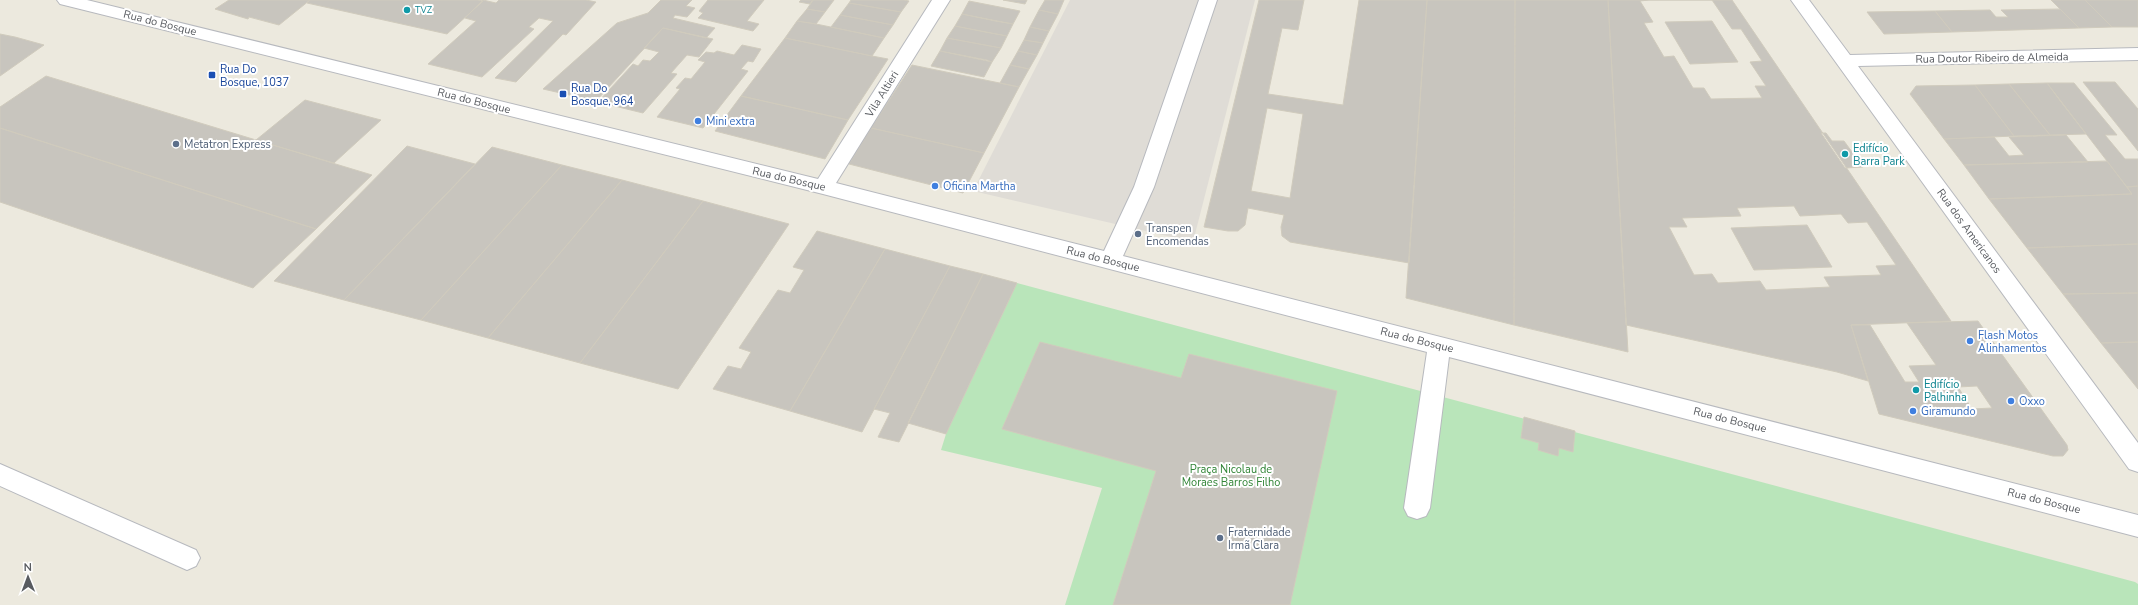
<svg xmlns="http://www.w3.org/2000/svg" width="2138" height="605" font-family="'Nunito Sans',sans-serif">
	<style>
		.industrial { fill: #dfdcd6 }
		.green { fill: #b9e5ba }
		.building { fill: #c8c5be; stroke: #d0cbbd; fill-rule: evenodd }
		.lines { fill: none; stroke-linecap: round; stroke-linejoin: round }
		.minor-casing { stroke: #b7b9be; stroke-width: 2 }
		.minor { fill: #fff; fill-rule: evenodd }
		.culture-dot { fill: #0f9aa8; stroke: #fff; stroke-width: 1.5 }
		.transit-dot { fill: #1a4fb4; stroke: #fff; stroke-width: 1.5 }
		.shop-dot { fill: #3f7fe0; stroke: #fff; stroke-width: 1.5 }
		.service-dot { fill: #5c6f8a; stroke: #fff; stroke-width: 1.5 }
		.labels { text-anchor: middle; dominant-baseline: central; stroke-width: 4; stroke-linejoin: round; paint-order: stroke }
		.far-culture-label { font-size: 9px; fill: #0d838f; stroke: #fff; text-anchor: start }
		.street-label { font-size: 11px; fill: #585b60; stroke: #fff }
		.transit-label { font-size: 11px; fill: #164399; stroke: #fff; text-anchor: start }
		.shop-label { font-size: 11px; fill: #366cbe; stroke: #fff; text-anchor: start }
		.service-label { font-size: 11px; fill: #4e5e75; stroke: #fff; text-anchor: start }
		.culture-label { font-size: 11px; fill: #0d838f; stroke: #fff; text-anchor: start }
		.park-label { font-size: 11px; fill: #328537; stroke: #fff }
	</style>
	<rect width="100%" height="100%" fill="#ece9de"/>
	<path class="industrial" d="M1070 0H1255L1193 242 973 191Z"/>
	<path class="green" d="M1017 283 2135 582 2138 584V605H1065L1102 488 941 450 946 434Z"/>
	<path class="building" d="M229 0H310L279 25 249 17 248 19 215 9Z
		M310 0H478L483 1 447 34 307 3Z
		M483 0 496 3 499 0H586L596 2 566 35 563 34 516 82 495 78 553 21 539 18 529 27 534 29 482 77 428 64 476 21 465 18Z
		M661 0H692L686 6 695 8 687 17 675 15 673 18 715 28 706 38 663 28 596 101 543 89 617 23 648 13Z
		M707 0H764L747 21 759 24 753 31 698 18 703 13 699 11 708 0Z
		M801 0H813L810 4 799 2Z
		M813 0H834L825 12 807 9Z
		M851 0H904L909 1 901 12 849 3Z
		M1003 0H1027L1025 4Z
		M1045 0H1064L1058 14 1039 10Z
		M1259 0H1304L1298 30 1282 28 1268 94 1343 105 1359 0H1427L1409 263 1290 242 1282 236 1281 227 1284 215 1248 208 1245 225 1238 231H1228L1204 227ZM1267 108 1303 114 1290 198 1251 191Z
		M1427 0H1515L1514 325 1406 298Z
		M1515 0H1608L1628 352 1514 325Z
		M1608 0H1732L1951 321 1851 325 1868 381 1837 372 1626 325Z
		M1649 0H1712L1732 29H1741L1762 61 1750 62 1766 86H1755L1762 98 1711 99 1704 88H1693L1674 56 1664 57 1644 23 1653 22 1640 1Z
		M2051 0H2085L2112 27 2079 28Z
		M2085 0H2138V27H2112Z
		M969 1 1020 11 1013 24 962 14Z
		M849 3 901 12 893 25 840 15Z
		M807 9 825 12 816 24 797 21Z
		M2060 9 2079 28 1952 32 1935 11 1990 10 1996 17H2008L2001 10Z
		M1039 10 1058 14 1049 31 1030 27Z
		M1935 11 1952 32 1884 34 1867 12Z
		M962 14 995 21 1013 24 1007 36 955 26Z
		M840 15 893 25 884 38 831 27Z
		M797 21 816 24 884 38 872 56 785 38Z
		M1712 21 1738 62 1690 64 1665 22Z
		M955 26 985 32 1007 36 1001 48 947 38Z
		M1030 27 1049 31 1043 43 1024 40Z
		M663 28 713 39 699 57 687 55 671 73 677 74 643 113 598 102 633 64 638 66 643 60 650 61 659 52 644 48Z
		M0 34 15 37 44 45 0 76Z
		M785 38 872 56 888 59 848 120 741 96Z
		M947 38 1001 48 992 62 940 51Z
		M1024 40 1043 43 1037 55 1018 51Z
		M742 45 761 49 753 62 748 61 741 69 748 71 703 128 657 117 680 89 676 88 685 78 691 79 705 62 698 60 706 52 714 53 717 51 734 55Z
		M940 51 987 60 992 62 984 77 931 66Z
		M1018 51 1037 55 1029 69 1010 65Z
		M912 65 1019 87 984 153 871 128Z
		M1010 65 1029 69 1019 87 1000 83Z
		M46 76 256 140 372 175 316 229 0 128V107Z
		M2083 82H2115L2138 109V151Z
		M2047 83H2074L2117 135H2105L2125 159H2138V186L2127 187Z
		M2047 83 2061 102 2086 134 2050 135 2009 84Z
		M2009 84 2050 135 2014 136 1975 85Z
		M1975 85 2014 136 1944 139 1910 94 1916 86Z
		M741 96 848 120 825 159 715 131Z
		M305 100 381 120 334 163 256 140Z
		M0 128 316 229 253 288 0 202Z
		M871 128 984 153 963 193 849 164Z
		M1821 133H1826L1832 141H1844L1863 167 1845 168Z
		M2066 135 2088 162 1964 165 1944 139 1994 137 2009 156 2024 155 2009 137Z
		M407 146 475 164 344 300 274 281Z
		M492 147 562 165 421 320 344 300Z
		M2107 161 2132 194 1989 199 1964 165Z
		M562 165 622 180 488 338 421 320Z
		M622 180 703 201 580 363 488 338Z
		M2138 186V244L2027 248 1989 199 2132 194 2127 187Z
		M703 201 789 224 678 389 580 363Z
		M1794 206 1800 216 1841 214 1848 223 1867 222 1896 265 1876 266 1881 275 1824 277 1830 287 1766 290 1760 281 1718 283 1712 274 1694 275 1669 227H1687L1682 218 1741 216 1737 208Z
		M1807 225 1832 267 1754 270 1731 228Z
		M817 231 885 249 790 411 713 389 728 366 741 369 751 352 739 348 778 290 790 293 804 270 793 267Z
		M2138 244V293L2063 294 2027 248Z
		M885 249 950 266 862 432 790 411Z
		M950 266 983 274 899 442 878 437 890 413 874 409Z
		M983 274 1017 283 946 434 908 423Z
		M2138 293V342L2101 343 2063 294Z
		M1978 321 2067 445 2068 450 2063 456H2053L1879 414 1851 325H1870L1905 382H1919L1909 366 1936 365 1907 323ZM1977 386 1992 408 1972 409 1958 387Z
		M1040 342 1181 378 1189 354 1337 391 1290 605H1113L1156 471 1002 429Z
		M2138 342V389L2101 343Z
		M1524 417 1575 431 1573 452 1559 448 1558 456 1538 450 1539 443 1521 438Z"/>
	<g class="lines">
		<defs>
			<path id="minor" d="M57 0H87L818 179 932 0H950L836 183 1104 251 1134 187 1199 0H1217L1154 187 1123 256 2138 515V537L1449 357 1430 508 1426 516 1417 519 1408 516 1404 508 1427 352 823 194 60 4Z
				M1791 0H1809L1850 55 2138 48V60L1858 66 2138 443V472L2129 469Z
				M0 464 196 550 200 558 196 566 187 570 178 566 0 486Z"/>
		</defs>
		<use href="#minor" class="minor-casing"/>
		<use href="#minor" class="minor"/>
	</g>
	<g class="culture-dot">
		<circle cx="407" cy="10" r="4"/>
		<circle cx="1845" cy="154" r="4"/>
		<circle cx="1916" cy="390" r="4"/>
	</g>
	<g class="transit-dot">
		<rect x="208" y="71" width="8" height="8" rx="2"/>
		<rect x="559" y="90" width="8" height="8" rx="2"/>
	</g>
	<g class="shop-dot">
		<circle cx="698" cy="121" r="4"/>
		<circle cx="935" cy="186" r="4"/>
		<circle cx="1970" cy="341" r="4"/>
		<circle cx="2011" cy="401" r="4"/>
		<circle cx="1913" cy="411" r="4"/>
	</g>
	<g class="service-dot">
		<circle cx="176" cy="144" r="4"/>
		<circle cx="1138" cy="234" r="4"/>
		<circle cx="1220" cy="538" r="4"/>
	</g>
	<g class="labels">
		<g class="far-culture-label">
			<text x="415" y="10">TVZ</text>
		</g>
		<g class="street-label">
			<text transform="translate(160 23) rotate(14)">Rua do Bosque</text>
			<text transform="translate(1992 58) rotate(-1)">Rua Doutor Ribeiro de Almeida</text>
			<text transform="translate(882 94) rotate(-58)">Vila Altieri</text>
			<text transform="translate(474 101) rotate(14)">Rua do Bosque</text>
			<text transform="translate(789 179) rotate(13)">Rua do Bosque</text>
			<text transform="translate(1969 231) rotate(54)">Rua dos Americanos</text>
			<text transform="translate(1103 259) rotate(14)">Rua do Bosque</text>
			<text transform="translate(1417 340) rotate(14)">Rua do Bosque</text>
			<text transform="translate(1730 420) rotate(14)">Rua do Bosque</text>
			<text transform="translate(2044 501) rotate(14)">Rua do Bosque</text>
		</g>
		<g class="transit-label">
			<text x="220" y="69">Rua Do<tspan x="220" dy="13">Bosque, 1037</tspan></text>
			<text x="571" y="88">Rua Do<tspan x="571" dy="13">Bosque, 964</tspan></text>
		</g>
		<g class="shop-label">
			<text x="706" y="121">Mini extra</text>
			<text x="943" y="186">Oficina Martha</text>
			<text x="1978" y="335">Flash Motos<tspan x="1978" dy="13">Alinhamentos</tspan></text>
			<text x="2019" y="401">Oxxo</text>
			<text x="1921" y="411">Giramundo</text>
		</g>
		<g class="service-label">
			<text x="184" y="144">Metatron Express</text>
			<text x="1146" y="228">Transpen<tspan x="1146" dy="13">Encomendas</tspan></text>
			<text x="1228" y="532">Fraternidade<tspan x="1228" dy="13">Irmã Clara</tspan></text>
		</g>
		<g class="culture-label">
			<text x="1853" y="148">Edifício<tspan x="1853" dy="13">Barra Park</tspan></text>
			<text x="1924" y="384">Edifício<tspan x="1924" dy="13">Palhinha</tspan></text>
		</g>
		<g class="park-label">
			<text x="1231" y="469">Praça Nicolau de<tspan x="1231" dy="13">Moraes Barros Filho</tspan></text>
		</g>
	</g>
	<g transform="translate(28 577) rotate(359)" stroke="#ffffff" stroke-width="3" paint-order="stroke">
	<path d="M0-3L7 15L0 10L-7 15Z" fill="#585b60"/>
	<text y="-6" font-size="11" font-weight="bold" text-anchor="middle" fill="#585b60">N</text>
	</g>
</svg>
